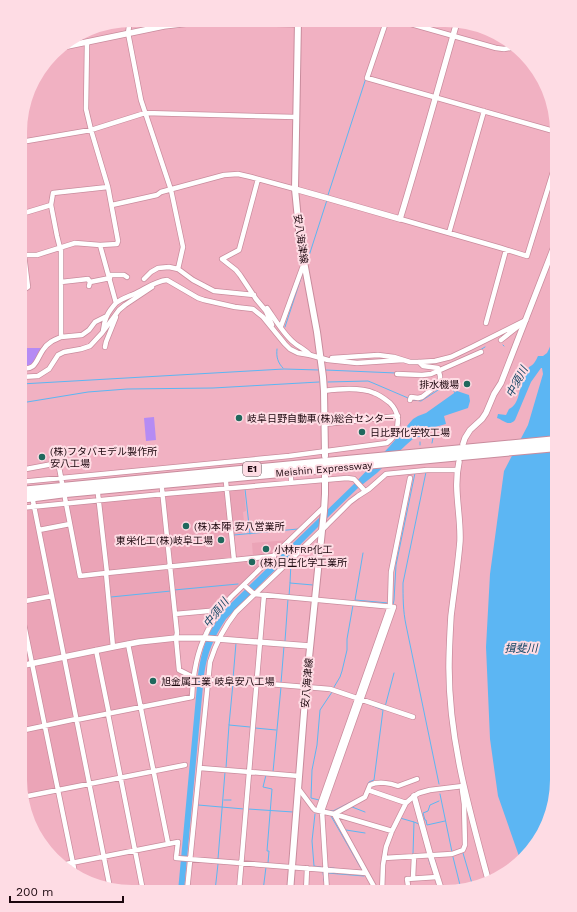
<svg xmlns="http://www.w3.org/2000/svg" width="577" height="912" font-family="'Work Sans','Noto Sans JP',sans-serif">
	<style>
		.built { fill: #eba4b7 }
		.green { fill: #b58bf4 }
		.water { fill: #5cb6f3 }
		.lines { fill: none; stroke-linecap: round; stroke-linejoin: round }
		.stream { stroke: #5cb6f3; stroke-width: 1 }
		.minor-casing { stroke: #c98c9d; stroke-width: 6 }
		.tertiary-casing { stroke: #c98c9d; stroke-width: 7 }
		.secondary-casing { stroke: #c98c9d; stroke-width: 8 }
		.motorway-casing { stroke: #c98c9d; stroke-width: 10 }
		.minor { stroke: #fff; stroke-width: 4.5 }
		.tertiary { stroke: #fff; stroke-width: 5.5 }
		.secondary { stroke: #fff; stroke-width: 6 }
		.motorway { stroke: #fff; stroke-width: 8 }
		.poi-dot { fill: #20685d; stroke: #fedce4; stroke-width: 1.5 }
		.labels { text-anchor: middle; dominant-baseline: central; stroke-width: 4; stroke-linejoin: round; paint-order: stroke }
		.shield { fill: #fedce4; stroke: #60474e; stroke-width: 1 }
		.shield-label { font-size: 9px; font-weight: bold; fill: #1c070e }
		.street-label { font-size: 10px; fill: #1c070e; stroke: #fedce4 }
		.poi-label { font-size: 10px; fill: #1c070e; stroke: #fedce4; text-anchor: start }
		.water-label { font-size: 11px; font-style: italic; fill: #124463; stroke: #fedce4 }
	</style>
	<rect width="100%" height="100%" fill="#f1b1c2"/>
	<path class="built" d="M244 489 246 511 243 512 245 533 233 534 235 559 253 557 252 543 290 540 231 596 217 599V609L174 612 177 670 190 677 191 679 190 694 188 696 74 719 86 783 24 795 29 818 28 821 20 780V511L68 505Z"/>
	<path class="green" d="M24 348H41L38 357 32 366 28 367 24 366Z
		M154 417 156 440 146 441 144 418Z"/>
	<path class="water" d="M557 330V788L534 848 520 859 498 796 490 739 486 647 490 574 504 471 528 425 543 374 542 368H541L531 382 515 420C509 427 503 420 497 418L498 414 506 415 509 409C520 404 518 390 523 381 525 377 527 372 529 367 534 365 536 360 538 356H543L547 353 549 349Z
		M457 391 469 395 470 401 468 408 444 416 446 424 428 429 422 436 414 438 406 445 377 473 358 488 318 527 226 619C214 637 207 653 204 675L184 891H178L198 675C200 660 203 646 210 632 214 624 219 617 224 610L354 484 389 447 413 419 418 416 426 413Z"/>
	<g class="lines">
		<path class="stream" d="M328 195 366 78
			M307 262 327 200
			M285 327 303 272
			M503 345 504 346
			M277 349C276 357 278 363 283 368
			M480 350 485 347
			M325 370 396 373
			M328 382 368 381 373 383 408 398
			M21 384 284 369 319 370
			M413 400 421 401 449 383 455 393
			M21 403 88 392 127 389 213 388 319 382
			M432 443 433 438
			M420 445V442
			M426 472 403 583C403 597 403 611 406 625L439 784
			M245 489 250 534
			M234 535 298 529
			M363 553 355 600 388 603
			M291 562 290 583 313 585
			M174 590 238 584
			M289 596 290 583
			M111 597 171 591
			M393 605 394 600 396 565 415 473
			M285 641 288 599
			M233 679 236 643
			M233 683 229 725 250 727
			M281 683 284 646
			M334 687 340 677 342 671 347 650V639L353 605
			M366 703 383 710 374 780 369 782 368 784
			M385 707 394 673
			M255 728 276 730
			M226 768 229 725
			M273 772 281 687
			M266 775 263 787 272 789 267 851H269L268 863
			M440 794 452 852
			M224 800H231
			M319 800 311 798 312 770 317 745 320 710 332 692H333
			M439 801 430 805 428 811 423 813 425 820H426L427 825 445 821
			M198 805 244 809
			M352 807 365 812
			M248 809 293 812
			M325 810 333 811 355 800
			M315 814 312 841 314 866 321 867
			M331 816 362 870
			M400 818 414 822 413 854
			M414 822 419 824
			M346 830 365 833
			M463 853 473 887
			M428 857 431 867
			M453 857 461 889
			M434 858 436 864
			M218 859 225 772
			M327 868H334
			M323 872 324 881
			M327 873 364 876
			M215 891 218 864
			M263 891 266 867"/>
		<defs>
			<path id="minor" d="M130 20 128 33 129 38 141 100 171 190 183 247 178 269
				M386 22 367 78 557 132
				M404 22 496 48 504 49 517 47
				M87 42 86 109 91 130 108 187 118 241 117 244 100 245 116 303C121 299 127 297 134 294 145 289 155 281 167 280L198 298 204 300 235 307 253 309 263 317 285 344 290 349 298 353 310 355 328 360 357 363 403 360
				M21 142 91 130 145 113 296 117
				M258 179 239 250 222 259 236 270 240 275 256 299 266 311 272 325
				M51 205 57 236 60 248
				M112 205 157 195 161 192 224 175 238 174 251 177 295 189
				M21 214 51 205 53 193 108 187
				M400 219 501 248 527 256 557 159
				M449 233 484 111
				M24 255H37L75 243 100 245
				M109 275H124L127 277
				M144 279 151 272 158 268 169 267 178 269 193 280 214 291 254 295
				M61 282 88 279 90 282
				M89 286 90 282 110 278
				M267 308C274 318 283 333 292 341 297 346 305 349 310 355
				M486 323 506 250
				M281 326 304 263
				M103 331C104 319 108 312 116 303
				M61 337 82 335 89 330 95 322 107 316
				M501 340 520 325
				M105 347 106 342 116 317
				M332 358 378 355 394 357 410 362H419L435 361 451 357 472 347 526 320
				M21 368C36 371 36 360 43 350 47 343 54 340 61 337V247
				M21 368 22 365V291L28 287 21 231
				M397 374 422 375 431 374 481 352
				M21 377 38 376 49 369 58 355 64 352 81 349 90 346 102 333 119 310 125 305 152 287
				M410 400 411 397 418 398 422 397 440 383V376L438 368 423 366 419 362
				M325 424 398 416
				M56 451 62 483
				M26 469 58 463
				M291 476V482
				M20 482 289 456 387 443C395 437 398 430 398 419 397 412 395 408 390 403 385 399 380 395 374 393 360 387 339 389 324 391
				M226 482 234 560
				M162 489 175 614 177 633 176 638 179 670 195 678 330 689 413 717
				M98 494 107 573
				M65 498 80 576 106 573H107L274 556
				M33 501 110 888
				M20 508 163 494 347 478 354 479 365 491
				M39 530 70 524
				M106 573 113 647
				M245 586 254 594 394 607 322 811 327 892
				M20 602 52 596
				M20 605 75 873
				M175 614 220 610 231 597 324 507
				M128 644 168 843
				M96 650 109 714
				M108 714 143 891
				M76 720 192 697C193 675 196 654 206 634 210 625 215 618 220 610
				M20 731 76 719
				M200 768 299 776
				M298 788 313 808 315 810 334 814 392 831
				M368 790 406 803
				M23 797 185 765
				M318 810 390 606 391 572 410 478
				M334 814 365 797 370 785C378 781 390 783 398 786L417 779
				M334 814 377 892
				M61 865 178 842 176 858 366 873
				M413 878 414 856
				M187 891 210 662C216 643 224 627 236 612L327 525 350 502 358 496 369 489 386 474 427 470H457
				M239 891 264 595
				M306 892 307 868
				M382 892 383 865 386 847 392 831 406 803 414 796 419 793 430 790 463 786 462 790 464 804 465 845 463 850 452 854 384 858
				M409 892 407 879 437 877"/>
			<path id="tertiary" d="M58 48 164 26 190 23 212 22 298 24
				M295 189 327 198 400 219C420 154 438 88 457 22
				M463 444 465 438 470 430 482 419 486 413 494 394 501 383 557 239
				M459 462C453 490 461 513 460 541 458 566 454 591 451 616 450 633 449 651 449 668 449 742 470 812 489 883
				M20 666 113 647 139 642 176 638H205L310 646
				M414 796 430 854 442 892"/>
			<path id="secondary" d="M298 21 295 189 300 240 317 332 323 377 324 391 325 456
				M290 892 306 687 324 511 325 494V475"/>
			<path id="motorway" d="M20 491 557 440
				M20 499 66 493 557 447"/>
		</defs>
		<use href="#minor" class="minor-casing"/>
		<use href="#tertiary" class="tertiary-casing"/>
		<use href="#secondary" class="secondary-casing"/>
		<use href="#motorway" class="motorway-casing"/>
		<use href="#minor" class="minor"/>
		<use href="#tertiary" class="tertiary"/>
		<use href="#secondary" class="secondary"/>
		<use href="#motorway" class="motorway"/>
	</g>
	<g class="poi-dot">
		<circle cx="467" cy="384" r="4"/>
		<circle cx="239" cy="418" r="4"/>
		<circle cx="362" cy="432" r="4"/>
		<circle cx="42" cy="457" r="4"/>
		<circle cx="186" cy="526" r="4"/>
		<circle cx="221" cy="540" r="4"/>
		<circle cx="266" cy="549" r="4"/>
		<circle cx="252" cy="562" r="4"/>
		<circle cx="153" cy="681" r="4"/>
	</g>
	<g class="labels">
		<rect class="shield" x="243" y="462" width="18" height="14" rx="3"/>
		<g class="shield-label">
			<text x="252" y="469">E1</text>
		</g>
		<g class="street-label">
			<text transform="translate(301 239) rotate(82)">安八海津線</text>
			<text transform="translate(324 469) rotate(-5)">Meishin Expressway</text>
			<text transform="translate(307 683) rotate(-85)">安八海津線</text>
		</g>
		<g class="poi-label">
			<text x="459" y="384" text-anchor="end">排水機場</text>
			<text x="247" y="418">岐阜日野自動車(株)総合センター</text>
			<text x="370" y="432">日比野化学牧工場</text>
			<text x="50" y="451">(株)フタバモデル製作所<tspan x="50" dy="12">安八工場</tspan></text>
			<text x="194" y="526">(株)本陣 安八営業所</text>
			<text x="213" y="540" text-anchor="end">東栄化工(株)岐阜工場</text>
			<text x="274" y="549">小林FRP化工</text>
			<text x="260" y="562">(株)日生化学工業所</text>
			<text x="161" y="681">旭金属工業 岐阜安八工場</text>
		</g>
		<g class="water-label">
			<text transform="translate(517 382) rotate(-62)">中須川</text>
			<text transform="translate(216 613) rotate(-52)">中須川</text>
			<text x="521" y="648">揖斐川</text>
		</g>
	</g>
	<path d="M0 0H577V912H0ZM132 27H445A105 105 0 0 1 550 132V780A105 105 0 0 1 445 885H132A105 105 0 0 1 27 780V132A105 105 0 0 1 132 27Z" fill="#fedce4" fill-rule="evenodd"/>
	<path d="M10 896v6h113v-6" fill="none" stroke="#1c070e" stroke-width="2"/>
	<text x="16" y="896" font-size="12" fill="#1c070e" stroke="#fedce4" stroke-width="3" paint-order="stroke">200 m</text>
</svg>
